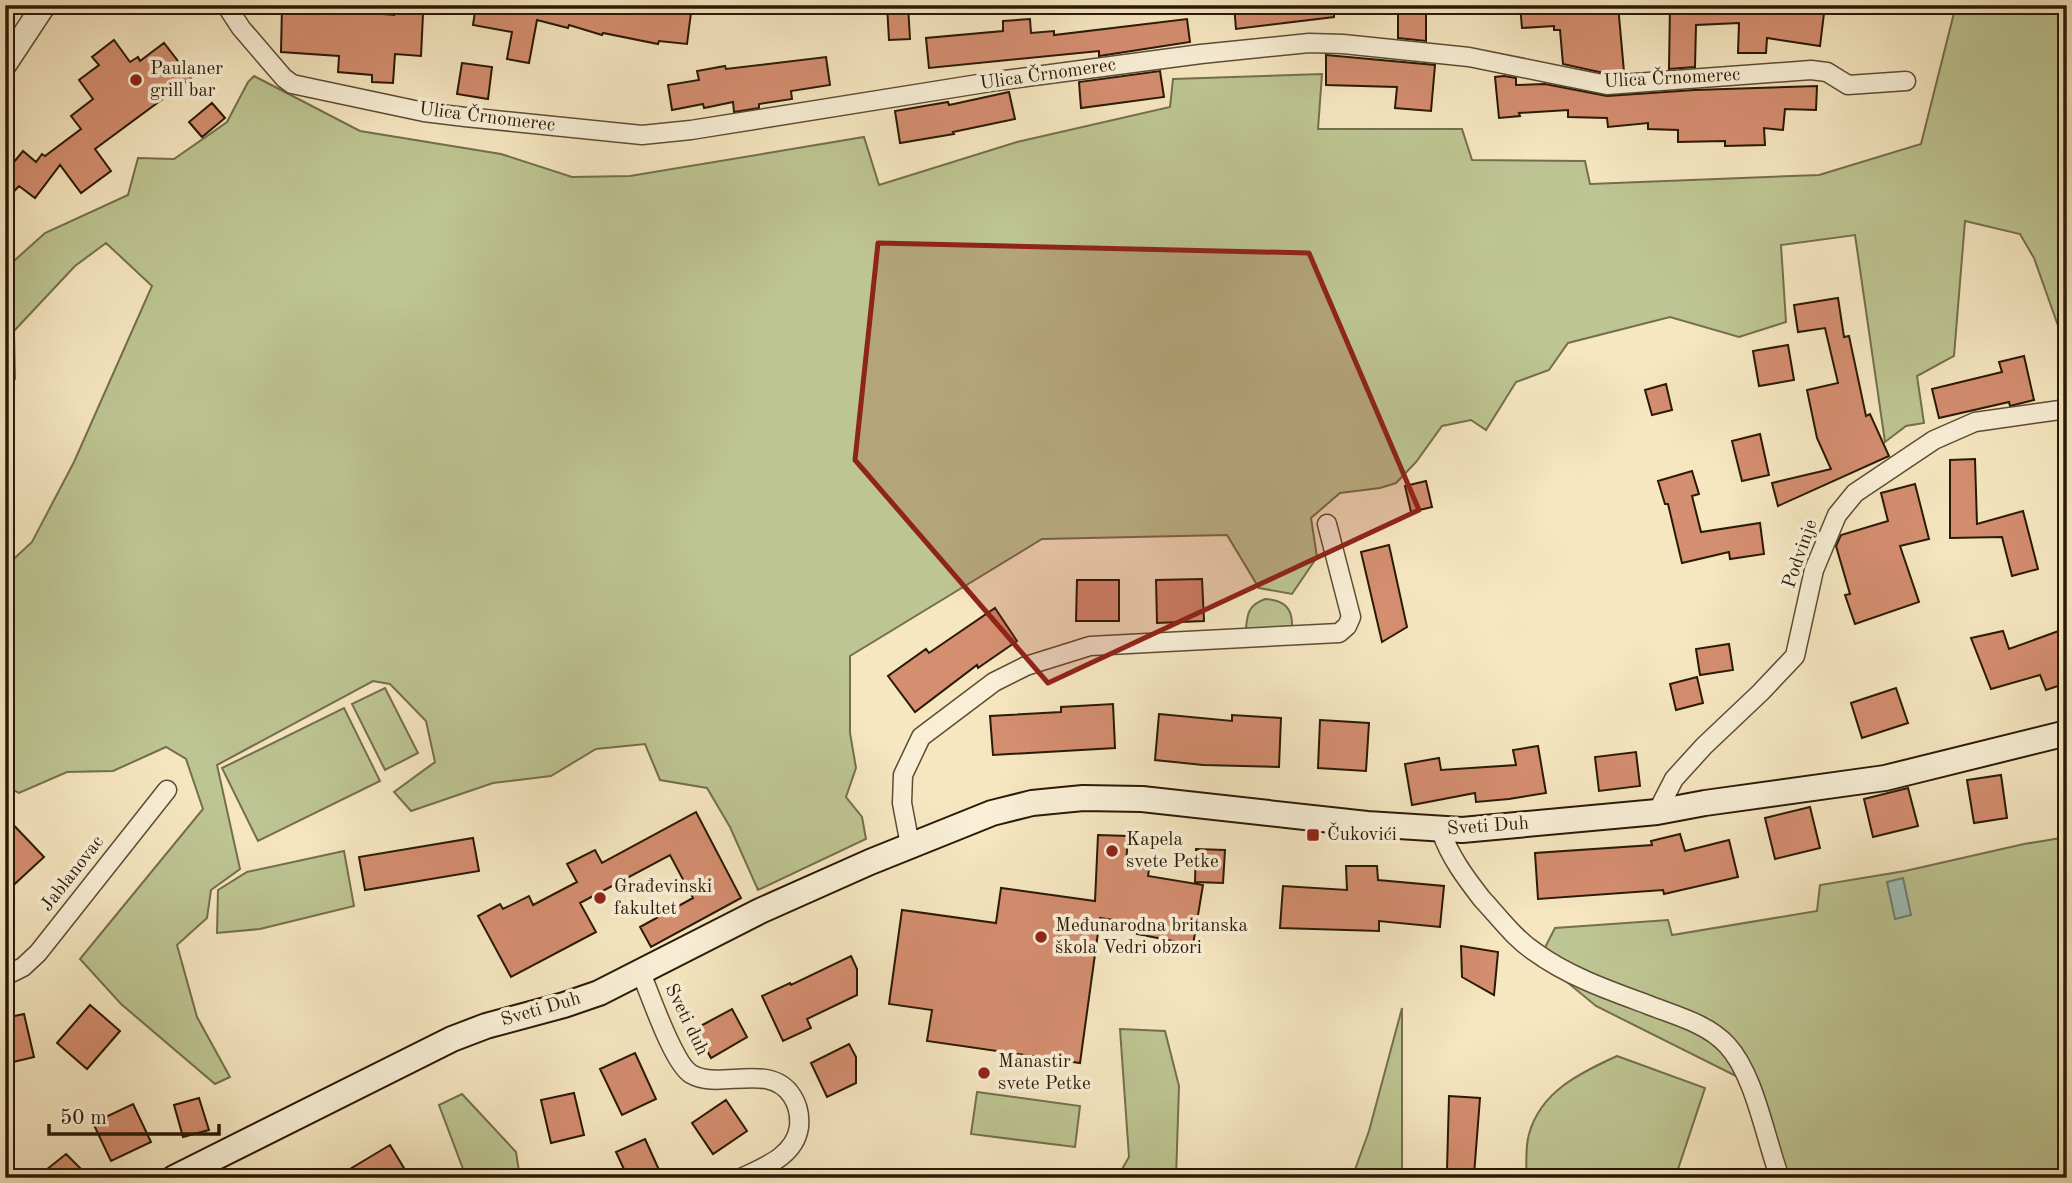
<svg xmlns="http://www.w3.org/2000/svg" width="2072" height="1183" font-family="'Old Standard TT',serif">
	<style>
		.green { fill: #bdc592; stroke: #746f4c; stroke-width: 2 }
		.water { fill: #9dbfb6; stroke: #6f7d6f; stroke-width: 2 }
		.building { fill: #d48e70; stroke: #2a1905; stroke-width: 2 }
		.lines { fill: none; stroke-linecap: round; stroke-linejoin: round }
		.minor-casing { stroke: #5d4c34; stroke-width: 21 }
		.tertiary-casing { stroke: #5d4c34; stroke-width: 26 }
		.secondary-casing { stroke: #2a1905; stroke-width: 28 }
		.minor { stroke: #f9efd7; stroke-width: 18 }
		.tertiary { stroke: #f9efd7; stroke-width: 23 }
		.secondary { stroke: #f9efd7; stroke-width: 24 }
		.marked { fill: #8f2418; fill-opacity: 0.2; stroke: #8f2418; stroke-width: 5; stroke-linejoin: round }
		.poi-dot { fill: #8f2418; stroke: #f9efd7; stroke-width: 2.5 }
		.labels { text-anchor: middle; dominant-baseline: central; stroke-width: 7; stroke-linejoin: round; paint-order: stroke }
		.poi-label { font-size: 19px; fill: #2a1905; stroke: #f9efd7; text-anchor: start }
		.street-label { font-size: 19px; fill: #2a1905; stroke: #f9efd7 }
	</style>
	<rect width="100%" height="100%" fill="#f6e7c1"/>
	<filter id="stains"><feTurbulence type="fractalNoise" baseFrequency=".00286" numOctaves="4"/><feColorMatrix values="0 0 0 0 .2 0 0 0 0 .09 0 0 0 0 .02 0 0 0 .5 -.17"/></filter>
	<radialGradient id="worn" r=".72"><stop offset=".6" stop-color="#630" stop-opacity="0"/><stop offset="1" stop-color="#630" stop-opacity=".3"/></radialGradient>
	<path class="green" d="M1956 5H2067V351L2034 258 2020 234 1965 221 1954 356 1917 376 1924 423 1906 426 1885 442 1855 235 1781 245 1786 322 1739 337 1670 317 1568 343 1549 370 1516 382 1486 430 1471 420 1442 426 1416 462 1396 483 1380 488 1340 493 1311 518 1317 557 1292 594 1259 588 1227 535 1042 539 850 656V733L856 768 846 797 862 817 866 839 758 890 730 827 707 788 660 780 645 744 596 749 551 776 493 783 411 811 394 792 435 762 426 721 390 684 373 681 217 765 240 869 211 890 207 918 177 945 197 1017 230 1077 215 1084 121 1004 80 959 203 809 186 759 166 747 113 771 67 772 19 793 5 786V567L32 542 74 462 152 286 106 243 75 266 14 331 15 378 5 369V269L45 233 128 195 138 158 174 159 227 122 248 82 254 76 360 131 501 154 572 177 630 176 864 137 879 185 1017 142 1170 107 1173 79 1322 74 1318 129H1462L1472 160 1585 161 1590 184 1819 175 1921 144Z
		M1265 599C1284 600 1293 608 1292 627L1246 629C1247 613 1249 605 1265 599Z
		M385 688 418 753 385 770 352 704Z
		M344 708 380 781 258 841 222 768Z
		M2067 837V1178H1783L1758 1087 1596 1006 1539 959 1555 928 1668 920 1672 935 1817 911 1820 885 1905 871 2024 844Z
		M344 851 354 906 260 929 217 933 218 890 247 872Z
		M1402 1008V1178H1352L1369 1131Z
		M1120 1029 1165 1031 1179 1086 1176 1178H1117L1129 1157Z
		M1617 1056 1705 1088 1675 1178H1526C1527 1164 1525 1147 1529 1134 1541 1091 1580 1073 1617 1056Z
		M977 1092 1080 1106 1075 1147 971 1134Z
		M462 1094 516 1152 520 1178H460L463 1169 439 1105Z"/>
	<path class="water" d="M1903 878 1911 915 1895 919 1887 882Z"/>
	<path class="building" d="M476 5H692L687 44 659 41 658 44 603 33 602 35 569 25 568 28 537 20 529 63 507 59 512 32 473 25Z
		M887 5H908L910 39 889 40Z
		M1234 5H1334V17L1236 29Z
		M1520 5H1618L1624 72 1608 74 1563 64 1560 30H1554V26L1522 28Z
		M1670 5H1825L1820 46 1767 38 1766 53H1738L1739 23 1696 25 1695 67 1669 69Z
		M282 6 394 15V13L423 14 421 56 395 54 393 83 372 82V75L338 72 339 56 281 52Z
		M1398 8 1426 9V41L1398 38Z
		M1030 19 1031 33 1054 31V35L1187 19 1190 42 1099 56V51L929 68 926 38 1003 31V21Z
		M114 40 130 62 138 57 140 61 164 43 191 78 95 149 111 171 81 193 60 165 35 198 19 186 5 201V173L23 151 36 162 42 154 45 156 81 129 71 116 93 99 79 80 99 65 92 57Z
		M1326 55 1435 65 1431 111 1395 108 1397 87 1326 85Z
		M826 57 830 85 791 91 792 99 759 104V108L734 112 733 102 704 108 703 104 672 110 668 85 699 80 697 71 725 66 726 69Z
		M462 63 492 67 488 99 457 94Z
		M1160 71 1164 97 1081 108 1079 82Z
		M1504 76 1516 78V85L1545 84 1607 96 1694 90 1817 86 1816 110 1785 109 1783 130 1764 128 1765 145 1725 146V141L1678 142V130L1648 129V123L1608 127 1607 118 1568 117V110L1519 113 1520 116 1499 118 1495 77Z
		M1009 92 1015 119 953 132 954 134 900 143 895 111 948 102 949 105Z
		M212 103 225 118 202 137 189 122Z
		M1838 298 1844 337 1849 336 1866 416 1870 414 1889 456 1778 506 1772 483 1831 469 1817 438 1807 390 1838 383 1825 328 1798 332 1794 305Z
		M1788 345 1794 380 1759 386 1753 351Z
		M2024 356 2034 400 2010 406 2009 402 1939 418 1932 389 2002 372 1999 362Z
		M1666 384 1672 410 1652 415 1645 390Z
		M1760 434 1769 475 1742 481 1732 441Z
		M1975 459 1977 524 2023 511 2038 569 2012 576 2002 537 1950 538V460Z
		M1692 471 1699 494 1692 496 1701 532 1760 523 1764 554 1730 559 1729 552 1682 563 1668 504H1665L1658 481Z
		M1426 481 1432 507 1411 512 1405 486Z
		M1915 484 1929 539 1900 546 1919 602 1855 624 1845 595 1850 594 1836 546 1841 535 1888 521 1881 493Z
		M1389 545 1407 627 1382 642 1361 552Z
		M1202 579 1204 621 1157 623 1156 580Z
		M1077 580H1119V621H1076Z
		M995 608 1017 641 978 668 977 665 915 712 888 676 926 649 929 653Z
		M2067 628V683L2046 690 2040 675 1991 689 1971 638 2003 631 2009 649Z
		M1729 644 1733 670 1700 675 1696 649Z
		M1697 677 1703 703 1676 710 1670 684Z
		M1896 688 1908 723 1862 738 1851 703Z
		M1113 704 1115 748 993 755 990 716 1061 712V707Z
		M1159 714 1232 721V715L1281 718 1279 767 1203 765 1155 760Z
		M1320 720 1369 723 1366 771 1318 768Z
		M1538 746 1546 793 1509 799 1476 802 1475 793 1412 805 1405 764 1439 758 1441 770 1516 765 1513 750Z
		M1636 752 1640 786 1599 791 1595 757Z
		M2001 775 2007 818 1974 823 1967 780Z
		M1908 788 1918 826 1873 837 1864 799Z
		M1810 807 1820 848 1775 859 1765 818Z
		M696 812 741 898 651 947 640 927 693 898 670 855 580 903 596 932 511 977 478 916 500 904 503 909 529 896 533 905 577 882 567 864 595 850 602 863Z
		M5 816 44 857 5 893Z
		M1680 834 1685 851 1729 840 1738 877 1664 894 1663 890 1538 899 1535 853 1652 845 1651 841Z
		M1098 835 1128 836 1126 865 1149 869 1148 876 1203 885 1193 945 1137 934 1139 924 1100 918 1080 1063 927 1041 932 1010 889 1004 902 910 996 923 1001 888 1095 901Z
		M473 838 479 871 365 890 359 857Z
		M1196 849 1225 850 1223 883 1195 882Z
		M1346 866H1377L1378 880 1444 886 1440 927 1379 921V931L1280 928 1283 886 1347 890Z
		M1461 946 1498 952 1494 995 1462 977Z
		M851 956 857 969V995L807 1019 811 1028 783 1041 762 996 790 983 791 985Z
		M90 1005 120 1031 87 1069 57 1043Z
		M732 1009 747 1037 711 1058 695 1029Z
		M24 1014 34 1057 5 1064V1018Z
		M849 1044 856 1057V1083L827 1097 811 1063Z
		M635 1053 656 1099 622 1115 600 1069Z
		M574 1093 584 1135 551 1143 541 1100Z
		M1449 1096 1480 1098 1474 1175 1447 1170Z
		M199 1098 209 1130 183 1137 174 1105Z
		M726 1100 747 1131 713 1154 692 1123Z
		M133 1104 151 1142 111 1161 93 1123Z
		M645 1139 660 1172 646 1178H628L616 1152Z
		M390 1145 410 1178H335Z
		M66 1154 90 1178H36Z"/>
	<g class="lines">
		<defs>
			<path id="minor" d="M226 5 241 28 284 78 292 84 424 112 465 117 642 135 691 130 997 81 1201 54 1309 43 1343 44 1469 57 1607 85 1811 70 1827 72 1848 85 1906 81
				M1657 812 1674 779 1704 746 1761 692 1795 656 1814 570 1837 515 1855 493 1934 440 1975 422 2067 409
				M1441 831C1450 857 1465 877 1482 899 1499 917 1514 938 1535 952 1568 976 1608 990 1646 1004 1673 1015 1707 1023 1727 1045 1755 1075 1765 1138 1780 1178
				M910 845 902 803 903 775 921 737 994 682 1026 666 1090 646 1339 633 1347 626 1351 617 1327 524
				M641 973C650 994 673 1063 691 1074 719 1091 770 1061 792 1096 798 1105 800 1116 799 1127 795 1156 764 1167 741 1178
				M5 976 23 967 38 953 167 790"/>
			<path id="tertiary" d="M5 64 44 5"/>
			<path id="secondary" d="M174 1178 452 1039 486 1026 564 1005 599 993 760 911 870 862 992 813 1032 803 1083 798 1142 799 1367 824 1462 830 1657 812 1705 803 1885 778 2067 733"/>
		</defs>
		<use href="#minor" class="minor-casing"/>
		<use href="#tertiary" class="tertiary-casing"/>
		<use href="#secondary" class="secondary-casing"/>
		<use href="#minor" class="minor"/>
		<use href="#tertiary" class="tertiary"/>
		<use href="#secondary" class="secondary"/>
	</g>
	<path class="marked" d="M878 243 1309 253 1419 510 1048 683 855 460Z"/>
	<g class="poi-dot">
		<circle cx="136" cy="80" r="7"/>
		<rect x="1306" y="828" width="14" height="14" rx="3.5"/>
		<circle cx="1112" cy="851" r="7"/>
		<circle cx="600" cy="898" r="7"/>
		<circle cx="1041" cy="937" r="7"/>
		<circle cx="984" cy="1073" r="7"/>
	</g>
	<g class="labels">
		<g class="poi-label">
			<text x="150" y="69">Paulaner<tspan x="150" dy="22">grill bar</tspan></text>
			<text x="1327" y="835">Čukovići</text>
			<text x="1126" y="840">Kapela<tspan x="1126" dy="22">svete Petke</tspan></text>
			<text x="614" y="887">Građevinski<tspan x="614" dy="22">fakultet</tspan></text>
			<text x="1055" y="926">Međunarodna britanska<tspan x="1055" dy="22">škola Vedri obzori</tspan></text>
			<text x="998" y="1062">Manastir<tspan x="998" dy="22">svete Petke</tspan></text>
		</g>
		<g class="street-label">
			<text transform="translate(1048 75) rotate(-8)">Ulica Črnomerec</text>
			<text transform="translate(1672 79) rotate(-3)">Ulica Črnomerec</text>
			<text transform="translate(487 118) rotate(7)">Ulica Črnomerec</text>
			<text transform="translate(1801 554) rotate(-71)">Podvinje</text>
			<text transform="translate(1488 827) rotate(-4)">Sveti Duh</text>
			<text transform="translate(73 874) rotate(-52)">Jablanovac</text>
			<text transform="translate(541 1010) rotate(-16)">Sveti Duh</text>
			<text transform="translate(686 1020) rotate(64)">Sveti duh</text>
		</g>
	</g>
	<rect width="2072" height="1183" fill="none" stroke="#f6e7c1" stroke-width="28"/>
	<rect x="7" y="7" width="2058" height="1169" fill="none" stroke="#2a1905" stroke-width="3.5"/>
	<rect x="14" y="14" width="2044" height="1155" fill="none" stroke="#2a1905" stroke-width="2"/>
	<path d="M49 1124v10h170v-10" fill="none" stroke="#2a1905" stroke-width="3.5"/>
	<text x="60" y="1124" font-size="21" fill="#2a1905" stroke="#f9efd7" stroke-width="5" paint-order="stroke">50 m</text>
	<rect width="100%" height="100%" filter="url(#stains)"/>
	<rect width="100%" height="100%" fill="url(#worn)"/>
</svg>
